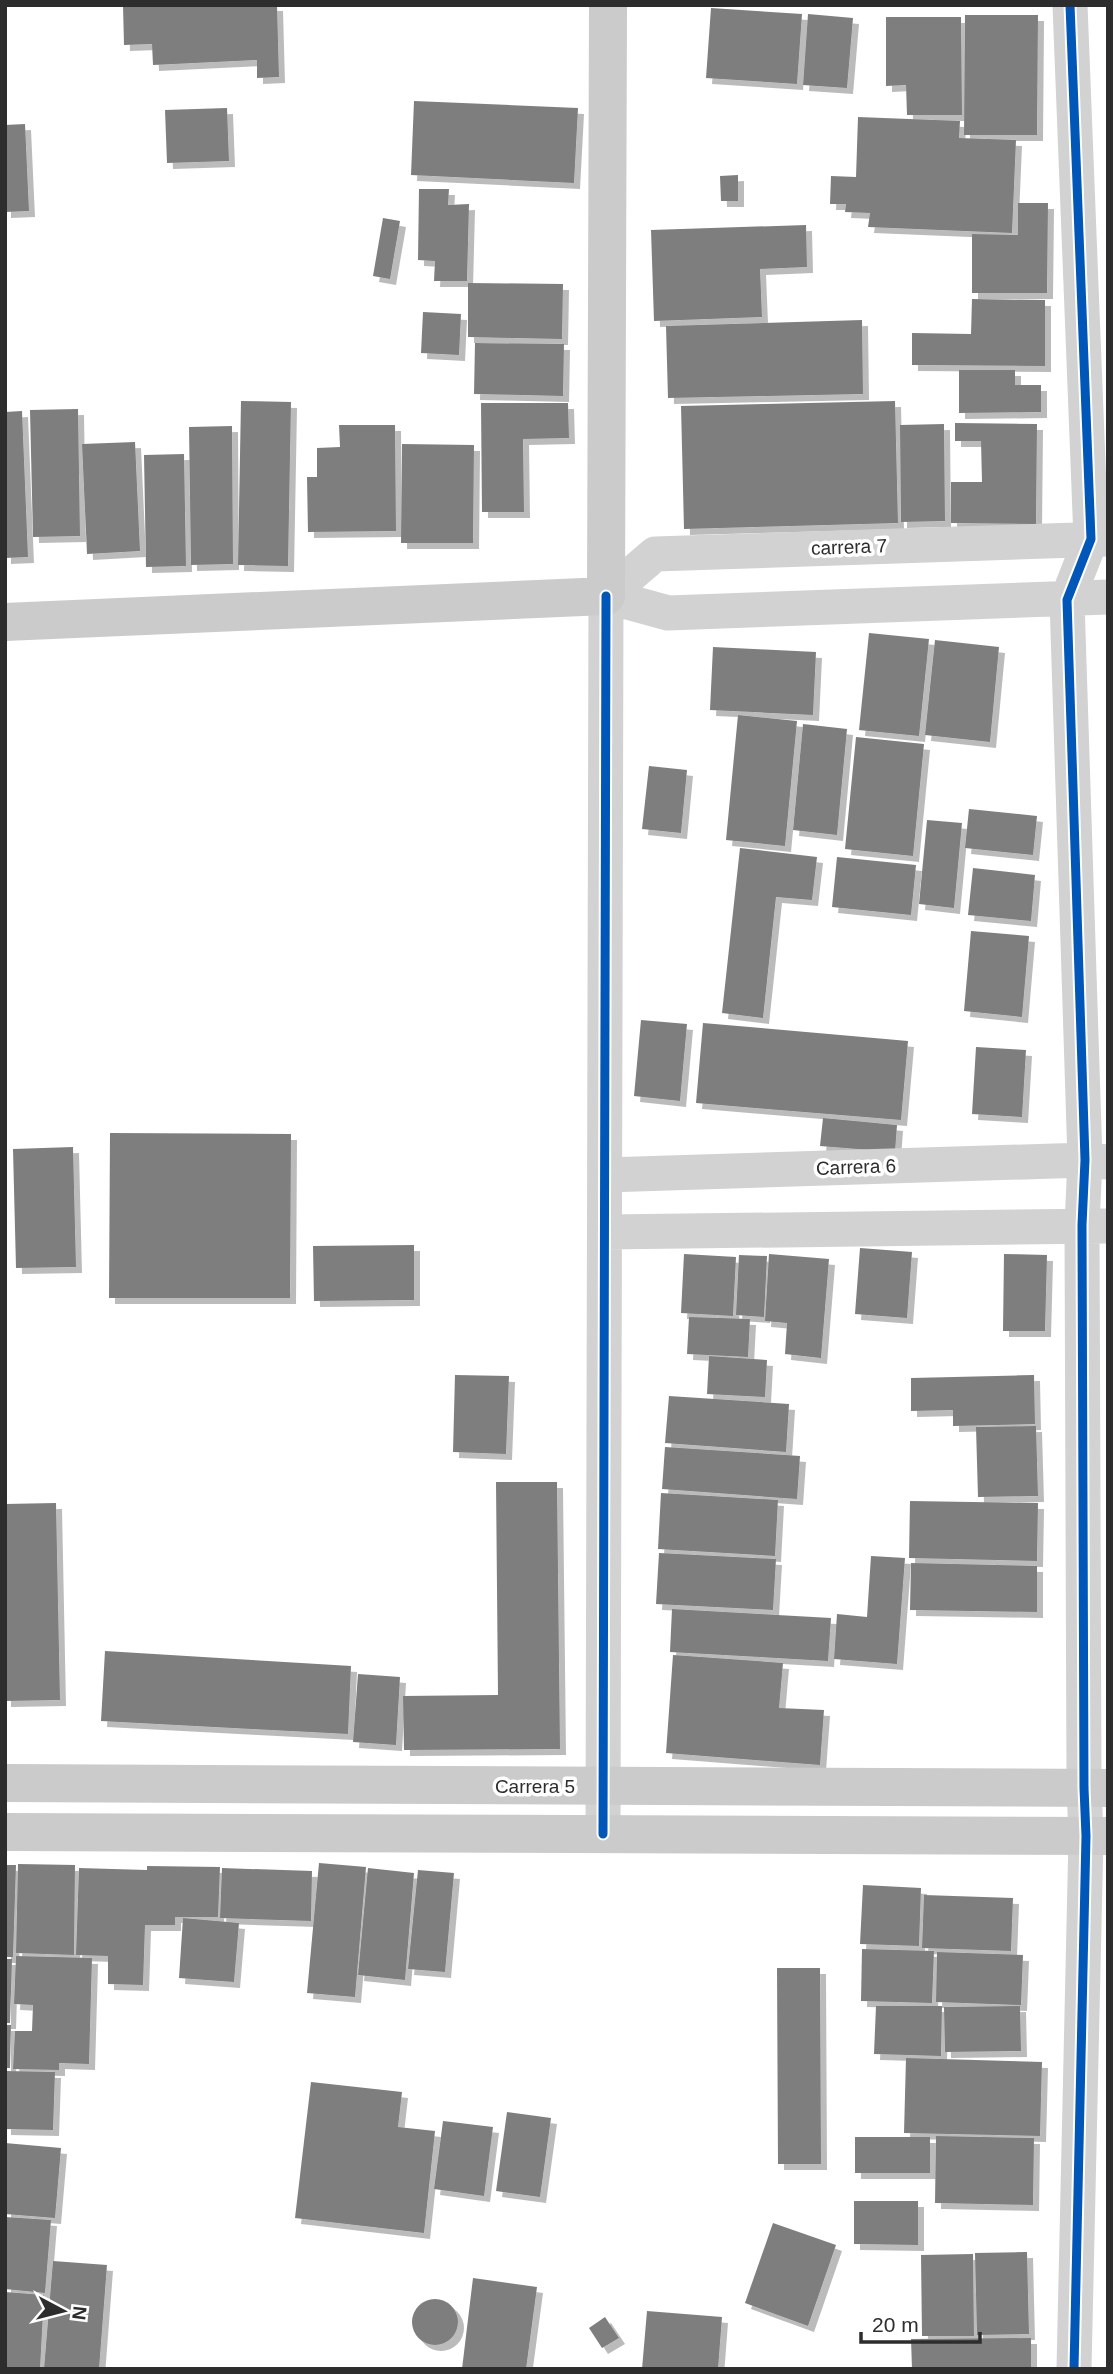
<svg xmlns="http://www.w3.org/2000/svg" width="1113" height="2374" font-family="Arial,sans-serif">
	<style>
		.building { fill: #7e7e7e; filter: url(#shadow) }
		.lines { fill: none; stroke-linecap: round; stroke-linejoin: round }
		.minor { stroke: #d2d2d2; stroke-width: 35 }
		.secondary { stroke: #cbcbcb; stroke-width: 38 }
		.cycleway-casing { stroke: #fff; stroke-width: 13 }
		.cycleway { stroke: #0057b8; stroke-width: 9 }
		.labels { text-anchor: middle; dominant-baseline: central; stroke-width: 7; stroke-linejoin: round; paint-order: stroke }
		.street-label { font-size: 19px; fill: #2d2d2d; stroke: #fff }
	</style>
	<defs>
		<filter id="shadow"><feDropShadow dx="6" dy="6" stdDeviation="0" flood-color="#0004"/></filter>
	</defs>
	<rect width="100%" height="100%" fill="#fff"/>
	<path class="building" d="M123 5H277L279 77 257 78V60L153 65 152 44 124 45Z
		M711 8 802 14 797 84 706 78Z
		M808 14 853 18 847 88 803 85Z
		M965 15H1038L1037 135H964Z
		M886 17H961L962 115H907L906 85 886 86Z
		M414 101 578 108 574 183 411 175Z
		M227 108 229 161 167 163 165 110Z
		M858 117 960 121 959 138 1016 140 1012 233 868 227 870 213 845 212 846 204H830L831 176 856 177Z
		M25 124 29 211 5 212V125Z
		M738 175V201H721L720 176Z
		M419 189H449L448 205 469 204 467 281H434L435 261 418 260Z
		M1018 203H1048L1047 293H972V234L1018 235Z
		M383 218 400 221 390 279 373 276Z
		M806 225 807 267 760 269 762 317 654 321 651 230Z
		M468 283 563 284 562 339 468 337Z
		M972 299 1045 300V366L912 365V333L971 334Z
		M423 312 461 314 459 355 421 353Z
		M862 320 863 394 668 398 666 326Z
		M475 343 564 344 563 396 474 394Z
		M959 370H1015V385H1041V412L959 413Z
		M241 401 291 402 288 566 238 565Z
		M895 401 898 523 684 529 681 406Z
		M481 403H568L569 438 523 439 524 512H482Z
		M78 409 80 536 33 537 30 410Z
		M22 411 28 557 5 558V412Z
		M955 423 1037 424 1036 524 951 523V482H982L981 441H955Z
		M944 424 945 521 901 522 900 425Z
		M339 425H395L396 531 308 532 307 477H317V448L340 447Z
		M232 426 233 564 191 565 189 427Z
		M135 442 140 551 87 554 82 444Z
		M402 444 474 445 473 543H401Z
		M184 454 186 566 146 567 144 455Z
		M869 633 929 639 919 736 859 730Z
		M935 640 999 647 990 742 925 735Z
		M713 647 816 652 813 715 710 710Z
		M738 715 797 721 785 846 726 840Z
		M803 724 847 729 837 835 793 830Z
		M856 737 924 744 913 856 845 849Z
		M649 766 687 770 681 833 642 829Z
		M969 809 1037 816 1033 855 965 848Z
		M927 820 962 823 954 908 919 904Z
		M740 848 817 857 812 900 776 897 763 1018 722 1013Z
		M837 857 916 865 911 915 832 907Z
		M973 868 1035 875 1031 921 968 915Z
		M971 931 1029 936 1022 1017 964 1011Z
		M641 1020 687 1024 680 1101 634 1096Z
		M703 1023 908 1041 901 1120 696 1103Z
		M976 1047 1026 1050 1022 1117 972 1114Z
		M823 1118 897 1125 895 1152 820 1146Z
		M110 1133 291 1134 290 1298H109Z
		M73 1147 76 1267 16 1268 13 1149Z
		M414 1245V1300L314 1301 313 1246Z
		M860 1248 912 1252 907 1318 855 1314Z
		M684 1254 736 1257 733 1316 681 1313Z
		M769 1254 829 1259 821 1358 785 1354 787 1323 765 1321Z
		M1004 1254 1047 1255 1045 1331H1003Z
		M739 1255 767 1256 764 1317 736 1315Z
		M689 1317 750 1319 748 1357 687 1354Z
		M709 1356 767 1360 765 1397 707 1394Z
		M455 1375 509 1376 506 1454 453 1452Z
		M1034 1375 1035 1424 953 1426V1410L911 1411V1378Z
		M669 1396 789 1404 786 1452 665 1443Z
		M1036 1426 1038 1496 978 1497 976 1427Z
		M665 1447 800 1456 797 1499 662 1489Z
		M496 1482H557L560 1749 404 1750 403 1696 498 1695Z
		M661 1493 778 1500 775 1556 658 1549Z
		M910 1501 1038 1503 1037 1561 909 1558Z
		M56 1503 60 1700 5 1701V1504Z
		M659 1553 776 1559 773 1610 656 1604Z
		M871 1556 905 1558 897 1664 834 1659 837 1614 867 1617Z
		M911 1563 1037 1566V1612L910 1610Z
		M672 1609 831 1618 828 1661 670 1652Z
		M105 1651 351 1666 348 1734 101 1721Z
		M673 1655 783 1663 779 1708 824 1710 820 1765 666 1753Z
		M358 1674 400 1677 396 1745 353 1742Z
		M319 1863 366 1867 355 1997 307 1993Z
		M18 1864 75 1865 74 1955 16 1953Z
		M5 1865H16L13 1957H5Z
		M147 1866 220 1867 218 1917H175V1925H145L143 1985 108 1984V1956L76 1955 79 1868 147 1870Z
		M222 1868 312 1871 311 1921 220 1918Z
		M368 1868 414 1873 405 1980 358 1975Z
		M418 1870 454 1873 445 1972 408 1969Z
		M863 1885 921 1888 919 1946 860 1944Z
		M924 1895 1013 1898 1011 1951 922 1948Z
		M183 1918 239 1923 234 1982 179 1978Z
		M862 1949 934 1951 932 2003 861 2001Z
		M937 1952 1023 1955 1021 2005 936 2002Z
		M16 1956 92 1958 89 2064 59 2063V2070L13 2069 15 2031H32L33 2005 14 2004Z
		M5 1959H12L10 2023H5Z
		M777 1968H820L821 2164H778Z
		M876 2006H942L941 2056 874 2054Z
		M1020 2006 1021 2051 945 2052 944 2007Z
		M5 2025H11L10 2068H5Z
		M906 2058 1042 2062 1040 2136 904 2133Z
		M5 2071 55 2072 53 2130 5 2129Z
		M311 2082 402 2092 398 2127 435 2131 424 2233 295 2218Z
		M507 2112 551 2118 540 2197 496 2191Z
		M443 2121 493 2127 484 2196 434 2189Z
		M936 2136 1034 2138 1033 2205 935 2203Z
		M855 2137H930V2173H855Z
		M5 2143 61 2148 55 2218 5 2214Z
		M854 2201H918V2245L854 2244Z
		M5 2217 51 2220 45 2293 5 2289Z
		M773 2223 836 2245 808 2326 745 2303Z
		M1027 2252 1029 2334 977 2335 975 2253Z
		M973 2254 974 2336H922L921 2255Z
		M53 2261 107 2265 99 2369H44Z
		M473 2278 537 2287 526 2369H462Z
		M5 2292 44 2295 40 2369H5Z
		M412 2322a23 23 0 1 1 46 0a23 23 0 1 1-46 0Z
		M647 2311 722 2317 718 2369H642Z
		M605 2317 619 2338 602 2348 589 2328Z
		M1031 2338V2369H912L911 2339Z"/>
	<g class="lines">
		<path class="minor" d="M1070 5 1091 539 1067 600 1085 1160 1082 1225 1084 1788 1086 1836 1074 2369
			M606 596 655 554 1108 539
			M606 596 668 613 1108 597
			M605 1175 1085 1160 1108 1162
			M605 1232 1108 1226
			M603 1834 606 596"/>
		<path class="secondary" d="M5 622 606 596 608 5
			M5 1783 1108 1788
			M5 1832 1108 1836"/>
		<defs>
			<path id="cycleway" d="M1070 5 1091 539 1067 600 1085 1160 1082 1225 1084 1788 1086 1836 1074 2369
				M603 1834 606 596"/>
		</defs>
		<use href="#cycleway" class="cycleway-casing"/>
		<use href="#cycleway" class="cycleway"/>
	</g>
	<g class="labels">
		<g class="street-label">
			<text transform="translate(849 547) rotate(-2)">carrera 7</text>
			<text transform="translate(856 1167) rotate(-2)">Carrera 6</text>
			<text x="535" y="1786">Carrera 5</text>
		</g>
	</g>
	<rect width="1113" height="2374" fill="none" stroke="#2d2d2d" stroke-width="14"/>
	<g transform="translate(63 2311) rotate(97)" stroke="#ffffff" stroke-width="5" paint-order="stroke">
	<path d="M0-5L12 26L0 18L-12 26Z" fill="#2d2d2d"/>
	<text y="-10" font-size="19" font-weight="bold" text-anchor="middle" fill="#2d2d2d">N</text>
	</g>
	<path d="M861 2332v10h119v-10" fill="none" stroke="#2d2d2d" stroke-width="3.5"/>
	<text x="872" y="2332" font-size="21" fill="#2d2d2d" stroke="#ffffff" stroke-width="5" paint-order="stroke">20 m</text>
</svg>
